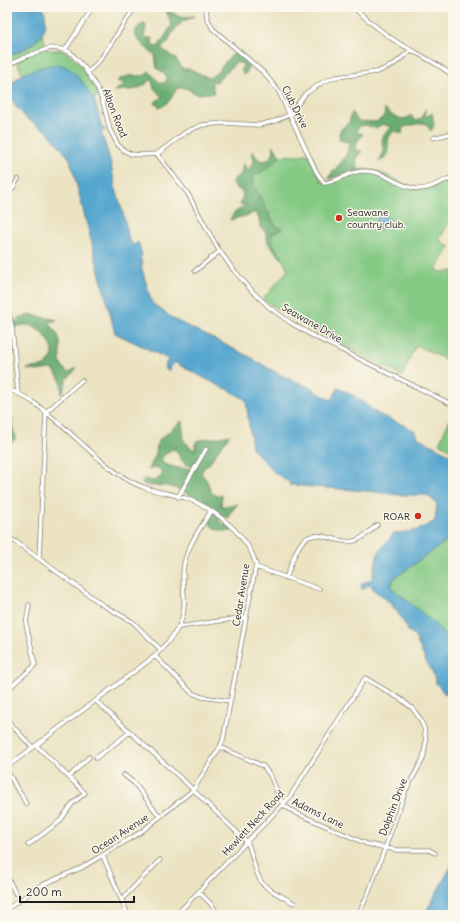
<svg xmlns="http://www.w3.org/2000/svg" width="460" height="922" font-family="Delius,sans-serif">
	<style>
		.green { fill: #84c984; stroke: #507250 }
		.forest { fill: #6bad72; stroke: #446447; fill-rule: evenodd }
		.water { fill: #54a6cf; stroke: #386176 }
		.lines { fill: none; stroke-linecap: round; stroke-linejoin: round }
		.street-casing { stroke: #84806f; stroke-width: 5 }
		.street { stroke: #fff; stroke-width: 3.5 }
		.poi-dot { fill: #c8321e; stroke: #fbf7ec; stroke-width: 1.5 }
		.labels { text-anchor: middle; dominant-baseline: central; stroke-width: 3; stroke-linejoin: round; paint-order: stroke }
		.street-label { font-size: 10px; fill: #1c1c1c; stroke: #fbf7ec }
		.poi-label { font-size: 10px; fill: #1c1c1c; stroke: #fbf7ec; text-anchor: start }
	</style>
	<rect width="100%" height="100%" fill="#fbf7ec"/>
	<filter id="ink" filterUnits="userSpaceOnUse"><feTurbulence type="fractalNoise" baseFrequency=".025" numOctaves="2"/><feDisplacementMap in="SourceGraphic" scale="8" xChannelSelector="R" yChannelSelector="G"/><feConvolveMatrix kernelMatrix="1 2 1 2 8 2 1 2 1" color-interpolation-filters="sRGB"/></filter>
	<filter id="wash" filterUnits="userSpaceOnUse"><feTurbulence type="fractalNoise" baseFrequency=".012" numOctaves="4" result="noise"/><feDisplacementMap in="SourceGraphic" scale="16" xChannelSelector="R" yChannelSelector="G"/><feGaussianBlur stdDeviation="0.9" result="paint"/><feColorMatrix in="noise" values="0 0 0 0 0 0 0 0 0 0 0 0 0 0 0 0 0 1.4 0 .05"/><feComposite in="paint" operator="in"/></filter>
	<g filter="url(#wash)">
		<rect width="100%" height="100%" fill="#ebe3c2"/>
		<path class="green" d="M42 34 48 50C52 50 57 49 61 50 78 55 92 81 99 96L92 99 82 81 41 67 22 75 17 61 7 65V57C19 51 36 46 42 34Z
			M308 154 322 182 327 183 362 169 379 172 413 188 421 189 447 180 453 184V217L439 240 450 247 436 269 441 272 453 271V363L416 345 402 376 292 319 263 299 288 270 283 260 269 241 246 174 280 156Z
			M453 413V451L439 443Z
			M453 530V650L445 635 391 588 393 579 448 540Z"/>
		<path class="forest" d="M166 11C172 11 174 14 178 16 183 18 189 16 195 16L183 21 172 33 168 42 163 45 162 49 176 59 183 69H190L209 78C222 72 225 55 241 51 245 59 253 68 244 75 241 72 242 68 243 64L236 62 218 81 215 82 211 80 214 93 196 94 186 88H177C172 97 169 104 159 108L158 104 155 105V102L162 97 154 88 151 79C137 93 133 89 115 91L124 85 123 83 117 81C125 75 134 75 144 76L149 71 159 82 163 83 167 81C167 74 163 72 157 69L155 55C152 54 139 41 137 39 136 37 136 34 135 32L138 27 145 23 146 28 144 36 147 38H152V43L154 46 158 47 172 25Z
			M385 109C392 116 403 123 411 115L415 121 422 118 425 109 426 117 432 113 434 125 431 131 426 124 423 123 403 127 402 134 396 131C385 135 389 146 388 155L379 162 383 154 382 140 384 134 392 127 382 124 376 128 366 125 359 126 356 132 363 134 357 142 355 150 362 151C357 157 354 162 359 169L328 179C332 170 341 165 345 157 348 152 348 146 350 141L346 142 340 140 339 134 341 129 349 123 352 112 358 121 376 122 384 117Z
			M273 145 280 156 279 158 259 174 252 175 253 183 273 222 276 226 282 229 272 234C269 244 280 251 283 260L275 252 268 243 266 233 260 227 259 219 255 212C247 217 238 217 230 220L233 214 248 203 240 205 243 195 242 191 237 189 232 182 236 177 241 175 243 163 246 168 250 169 253 161 252 151 259 160C266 163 272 158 274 151Z
			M31 314C39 318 49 317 57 320L49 322 58 335 60 342V362L67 373 77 368 67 379 62 394 61 382 54 370 50 369 37 371 27 369 45 366C48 362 53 358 53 353 53 341 37 325 26 325 21 325 16 327 11 328 16 317 20 319 31 314Z
			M10 411C13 420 11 429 16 437L14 441 7 446V431Z
			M182 421 184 441 195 451V444L197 441C208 438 219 438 230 435L218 450 209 464 204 468 201 473 207 481 211 492 217 496 222 495 221 506H231L238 504 229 514 230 517H224L217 520 228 526 232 531C218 534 200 524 216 511 203 502 186 491 171 487 162 484 152 488 143 484L142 481 144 479 155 481 162 474C161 469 159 468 154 467L148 470 156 454 157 444 160 439ZM172 449 176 450C179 454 180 460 184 463 187 466 192 465 196 469L178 468 164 464 162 462V457Z"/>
		<path class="water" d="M7 7H43C54 38 29 46 7 57Z
			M58 64C75 68 84 84 92 98H94L102 128 106 130 101 131 110 160 115 186 123 213 129 240 134 245 138 242 142 256 140 258 143 265 141 266 152 303 175 320 254 359V360L285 377 314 389V391L332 400 338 388 353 395 378 414 414 430 417 437 453 456V530L448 540 393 579 391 587C406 601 450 631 453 651 455 666 453 682 453 698L448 692 445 694 436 683 432 671 427 664 414 635 407 630 408 629C401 618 393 604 382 596 378 592 373 592 372 586L368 585 362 590 361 584 372 579 378 553 394 533C413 532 418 531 435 521L437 504 427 495H398L367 491 289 485 290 483 274 472 252 448 246 400 226 388 225 389 174 362 169 371 164 368 168 359 115 333 70 159 48 132 26 118 21 112 15 106 10 93C11 90 12 84 14 81 21 72 46 65 58 64Z
			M379 214 391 220 388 227 384 225 382 230 377 228 379 223 376 222Z
			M453 863V915H424Z"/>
	</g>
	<g filter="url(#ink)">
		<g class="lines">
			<defs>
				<path id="street" d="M206 7 207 18 213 29 264 73 279 92 316 171 324 183C338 182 350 170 365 171 385 171 400 188 418 189 429 190 442 181 453 177
					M353 7C369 21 384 35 402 45 420 55 437 63 453 76
					M65 50 93 7
					M7 65 30 55 50 48 61 49 70 52 84 67 98 89 104 106 110 130 118 145 125 151 131 154 140 155 157 154 186 132 202 125 225 123 259 125 275 121 291 114 305 94 323 82 336 77 377 72 393 65 411 50
					M87 73 100 60 135 7
					M433 138 453 133
					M157 154 188 194 217 247 232 268 253 292 269 307 291 323 315 337 453 405
					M448 179 453 183
					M7 192 13 188 18 179
					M195 271 220 251
					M7 304 12 327 18 394
					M7 389C28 396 44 410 60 424 82 443 103 465 128 480 148 492 167 492 188 499 215 509 249 536 256 565L223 740 220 747 193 790 141 832 81 868 40 886 7 909
					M178 497 206 449
					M7 537 16 542 104 606 133 622 161 650
					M39 558 46 412 82 380
					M256 567 319 589
					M286 578C291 567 294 550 303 541 317 527 337 545 354 541 363 539 370 531 377 525
					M179 627 246 617
					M155 656 192 693 202 697 230 701
					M7 690 33 667 35 664 26 624 29 605
					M96 701 185 782 247 842C254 855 253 871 262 883 268 890 285 898 294 903
					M7 720 33 748
					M220 747 263 766 270 775 283 805 296 813 367 844 397 850H429L435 853
					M96 758 130 732
					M7 767 155 656C168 642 183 628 184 607 185 592 181 578 184 564 188 545 201 527 211 511
					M7 770 17 789 21 794 26 804
					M124 775 134 783 160 817
					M69 777 89 757
					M28 845 60 821 72 804 85 793 37 746
					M103 856 128 915
					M7 877 19 900
					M199 892 210 903 219 915
					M122 899 160 860
					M176 915 289 798 365 678 402 700 413 709 420 719 424 728 426 742 423 759 406 790 369 892 358 915"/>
			</defs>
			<use href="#street" class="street-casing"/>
			<use href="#street" class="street"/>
		</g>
	</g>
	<g class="poi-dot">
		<circle cx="339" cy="218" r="4"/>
		<circle cx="418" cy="516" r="4"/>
	</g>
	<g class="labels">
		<g class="street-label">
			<text transform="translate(295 107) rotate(63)">Club Drive</text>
			<text transform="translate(115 113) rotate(69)">Albon Road</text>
			<text transform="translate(312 323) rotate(30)">Seawane Drive</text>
			<text transform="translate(241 595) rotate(-81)">Cedar Avenue</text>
			<text transform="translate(393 807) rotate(-69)">Dolphin Drive</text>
			<text transform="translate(318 813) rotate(26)">Adams Lane</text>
			<text transform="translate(253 823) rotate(-47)">Hewlett Neck Road</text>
			<text transform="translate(120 834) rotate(-33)">Ocean Avenue</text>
		</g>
		<g class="poi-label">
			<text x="347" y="212">Seawane<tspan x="347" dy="12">country club.</tspan></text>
			<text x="410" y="516" text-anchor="end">ROAR</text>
		</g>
	</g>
	<rect width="460" height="922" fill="none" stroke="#fbf7ec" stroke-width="24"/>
	<path d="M20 896v6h114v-6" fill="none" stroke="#1c1c1c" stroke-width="2"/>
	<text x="26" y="896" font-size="12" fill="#1c1c1c" stroke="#fbf7ec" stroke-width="3" paint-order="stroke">200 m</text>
</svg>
